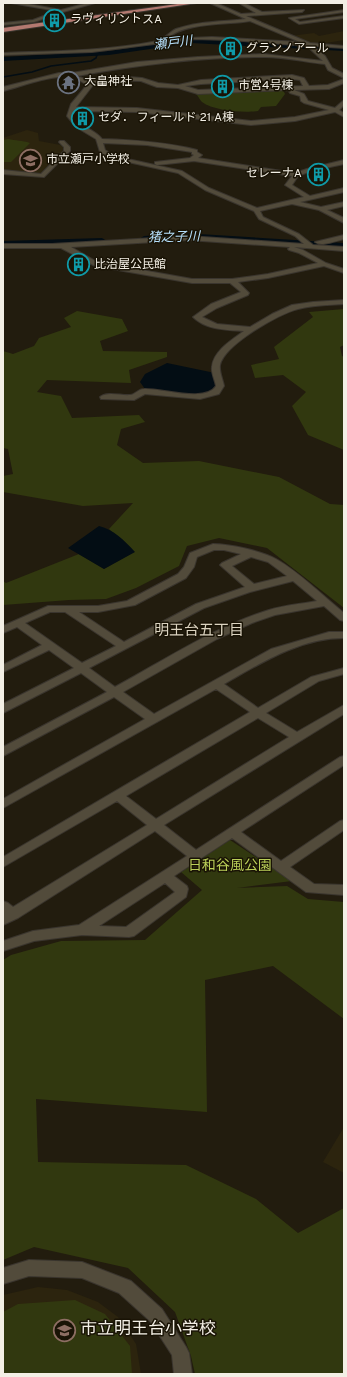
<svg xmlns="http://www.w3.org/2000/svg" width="347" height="1377" font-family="Overpass,'Noto Sans JP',sans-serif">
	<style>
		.built { fill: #2c240e }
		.green { fill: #31380f }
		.water { fill: #030d14 }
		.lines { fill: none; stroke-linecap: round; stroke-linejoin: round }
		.stream { stroke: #030d14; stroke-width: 1.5 }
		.river { fill: #030d14; fill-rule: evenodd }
		.minor-casing { stroke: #3a352e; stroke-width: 2 }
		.major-casing { stroke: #3a352e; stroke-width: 2 }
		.minor { fill: #524b3b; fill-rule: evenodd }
		.major { fill: #b37970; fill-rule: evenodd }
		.labels { text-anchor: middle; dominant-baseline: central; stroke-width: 3; stroke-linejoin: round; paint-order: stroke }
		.far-poi-label { font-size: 12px; fill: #f3efe5; stroke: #191305; text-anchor: start }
		.far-water-label { font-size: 13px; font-style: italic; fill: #b6e0fc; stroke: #191305 }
		.park-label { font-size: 14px; fill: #bacf58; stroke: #191305 }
		.neighbourhood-label { font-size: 15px; fill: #dbd3c0; stroke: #191305 }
		.near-poi-label { font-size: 17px; fill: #f3efe5; stroke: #191305; text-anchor: start }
	</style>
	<rect width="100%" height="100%" fill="#221c0e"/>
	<path class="built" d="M344 31V40L320 44H313L290 36 314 33 319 36Z
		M27 130 38 133 39 141 66 146V150L41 174 3 171V138Z
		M344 1127V1173L323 1162Z
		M38 1287 67 1290 98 1302 118 1317 136 1344 141 1374H3V1295Z"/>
	<path class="green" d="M283 90 285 94 276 106 261 107 258 111C244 113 214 111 202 102 200 100 198 96 196 94Z
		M8 139C16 141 22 140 30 143L11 162H3V140Z
		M344 309V345L340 347 342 356 344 357V450L308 435 292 406 306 392 283 375 255 378 251 365 279 359 274 347 313 317 309 312Z
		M77 311 122 319 128 331 100 341 103 351 167 352V357L129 370 131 383 47 380 37 392 61 396 72 418 139 415 145 422 121 429 117 445 143 463 199 461 279 477 330 504 344 505V608L267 548 219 538 187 546 179 566 136 588 106 599 69 600 3 605V581L6 583 79 554 104 569 134 552 109 529 133 503 83 506 3 492V476L13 474 8 449 3 448V351L13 354 34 346 39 338 71 327 64 318Z
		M230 840 292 881 237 888 287 886 308 899 344 902V1019L273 966 205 980 207 1112 36 1099 38 1162 186 1165 256 1199 298 1233 344 1208V1374H195L191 1356 175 1312 128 1268 34 1247 3 1260V960L11 955 61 941 145 940 202 890 181 872Z
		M75 1300 105 1314 130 1346 132 1374H3V1312L18 1304Z"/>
	<path class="water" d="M167 363 215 373 218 384C216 386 214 389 212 391 199 397 159 393 145 389L140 382 145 374Z
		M99 526C114 530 124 540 135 552L104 569 68 548Z"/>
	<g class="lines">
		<path class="stream" d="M3 77 32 72 51 66 91 61 96 58 97 55 93 54"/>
		<path class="river" d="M191 39 344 47V51L191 43 109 55 3 61V57L109 51Z
			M183 233 344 243V249L183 239 144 242 139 239 144 236Z
			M102 238 107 241 106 243 42 247H3V241Z"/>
		<defs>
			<path id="minor" d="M11 3H23L61 10 88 3H95L63 12 34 22 3 25V23L33 20 57 11Z
				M210 3H216L241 14 256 13 239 3H244L262 12 304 10 302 12 246 16 310 43 344 46V48L313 46 325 56 332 68 344 74V78L328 70 325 64C304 62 282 56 261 57 199 57 138 65 77 76L87 80 116 76 142 78 158 83 178 85 201 80 292 75 304 78 309 86 328 85 344 79V83L329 89 294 90 304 94 308 101 335 108 344 100V105L339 110 344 113V117L335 112 295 121 251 125 137 112 75 111 73 116C80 127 94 129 102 139 134 140 166 142 197 150V152L202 155 198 158 295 173 307 169 344 160V164L311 171 298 176 292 185 310 196 344 188V192L300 202 321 207 344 202V206L327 210 344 218V223L319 210 292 204 260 211 263 217 299 234 313 245 344 247V251L294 247 303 250 326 263 344 269V273L324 266 268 278 238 282 249 293 248 295 217 308 202 317 217 324 250 327 272 314 292 305 313 302 344 300V304C329 305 313 305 298 309 279 314 225 344 220 365 219 372 223 380 224 386L219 394 200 399 145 394 134 400 101 399 100 397C107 391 122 396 130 395 135 395 138 389 144 389 162 388 205 403 216 386 215 380 211 373 212 367 213 351 233 339 244 331 227 330 206 330 193 317L211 304 241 292 230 283H192L95 266 61 248H3V244H52L188 236 304 244 295 236 259 219 254 211 205 190 178 173 110 158 100 152 96 139 76 127 67 116 71 104 87 85C83 82 76 78 70 77 55 74 19 87 3 91V87L59 73H72L137 62 198 57 263 54 323 61 307 46 231 40 193 39 92 52 3 55V53C55 51 107 51 158 41 164 39 170 32 176 29 198 21 223 22 246 19ZM250 21 300 42 212 37 167 39C183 22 228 25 250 21ZM292 79 300 80 303 86 198 90 185 86 201 84ZM116 80 141 81 157 87 178 88 198 94 288 90 290 93 300 96 301 101 304 103 329 110 295 117 251 121 137 108 76 107 93 85 91 83ZM103 143 147 145 192 152V154L194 155 190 158 155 162V164L157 165 194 161 292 176 285 185 304 197 257 208 209 188 182 171 114 156 105 150ZM188 240 290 247 288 249 289 250 299 253 318 263 268 274 232 279H192L97 262 71 247Z
				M344 10V12L295 19 300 22 344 16V18L299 24 289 18Z
				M60 141H64L70 147V151L44 177 3 174V170L41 174 64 151V147L59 142Z
				M344 235V239C335 241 322 247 315 242Z
				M213 544C229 544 262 551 276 559 299 572 323 596 344 613V621L340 620 324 606 275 615 252 623 217 639 123 692 154 714 271 649 329 632H344V638C300 638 261 663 224 684L258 708 311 677 344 668V674L319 681 266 713 297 732 344 705V714L164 825 196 850 340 757 344 756V765L241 832 281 861 340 821 344 820V830L290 867 314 884 344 885V895L306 892 232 838 174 876 187 886 188 889 186 897 134 936 129 937 82 935 34 941 3 951V941L33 931 79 925 187 856 155 831 18 918 3 925V901L8 903 13 907 147 825 117 801 3 867V857L250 712 216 689 3 808V799L145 719 114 697 3 756V747L107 692 81 673 3 713V704L74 668 49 650 3 672V665L42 645 17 627 3 633V626L48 606H98L127 601 178 574 184 567 190 553ZM214 550H224L241 554 222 563 220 565 245 587 196 604 124 642 79 612H98L135 605 186 578 194 567 197 557ZM251 557 268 562 287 576 254 584 232 566ZM293 581 317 601C302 604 284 605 269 610 214 627 165 660 115 687L89 668 204 608 250 592ZM50 612H65L116 646 82 663 25 623ZM258 718 289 737 156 819 126 796ZM165 883 175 892 126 927 99 926Z
				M29 1260 82 1262 131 1281 162 1309 186 1347 189 1353 192 1374H174L172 1355 150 1321 119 1293 82 1278 29 1276 3 1284V1268Z"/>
			<path id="major" d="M185 3H197L3 32V28Z"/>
		</defs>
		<use href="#minor" class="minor-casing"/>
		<use href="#major" class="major-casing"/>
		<use href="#minor" class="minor"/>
		<use href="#major" class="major"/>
	</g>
	<defs>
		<symbol id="building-ring" viewBox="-11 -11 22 22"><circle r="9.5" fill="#191305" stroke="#0f9aa8" stroke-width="1.5"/><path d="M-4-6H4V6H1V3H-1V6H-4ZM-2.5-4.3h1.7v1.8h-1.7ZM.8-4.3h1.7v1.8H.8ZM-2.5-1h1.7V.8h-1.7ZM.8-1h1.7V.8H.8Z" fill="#0f9aa8"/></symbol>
		<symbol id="temple-ring" viewBox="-11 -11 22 22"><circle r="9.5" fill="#191305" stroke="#6b7280" stroke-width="1.5"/><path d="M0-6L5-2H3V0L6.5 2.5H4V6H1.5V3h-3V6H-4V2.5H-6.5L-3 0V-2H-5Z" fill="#6b7280"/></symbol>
		<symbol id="school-ring" viewBox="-11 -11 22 22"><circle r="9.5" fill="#191305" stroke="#8d6e63" stroke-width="1.5"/><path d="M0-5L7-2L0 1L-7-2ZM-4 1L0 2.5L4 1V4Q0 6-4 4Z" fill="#8d6e63"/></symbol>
	</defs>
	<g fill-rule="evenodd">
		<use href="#building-ring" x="42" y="8" width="25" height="25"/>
		<use href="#building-ring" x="218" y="36" width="25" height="25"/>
		<use href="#temple-ring" x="56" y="70" width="25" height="25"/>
		<use href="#building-ring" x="210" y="74" width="25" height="25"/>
		<use href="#building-ring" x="70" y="106" width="25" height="25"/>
		<use href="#school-ring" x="18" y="148" width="25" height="25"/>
		<use href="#building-ring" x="306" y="162" width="25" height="25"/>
		<use href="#building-ring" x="66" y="252" width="25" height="25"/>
		<use href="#school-ring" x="52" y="1318" width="25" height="25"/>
	</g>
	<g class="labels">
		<g class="far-poi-label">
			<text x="70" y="20">ラヴィリントスA</text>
			<text x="246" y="49">グランノアール</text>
			<text x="84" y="82">大畠神社</text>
			<text x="238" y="86">市営4号棟</text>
			<text x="98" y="118">セダ． フィールド 21 A棟</text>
			<text x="46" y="160">市立瀬戸小学校</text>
			<text x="302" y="174" text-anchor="end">セレーナA</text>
			<text x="94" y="265">比治屋公民館</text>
		</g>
		<g class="far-water-label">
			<text transform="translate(173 44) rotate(-7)">瀬戸川</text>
			<text transform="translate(174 238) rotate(-1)">猪之子川</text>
		</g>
		<g class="park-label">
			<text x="230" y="866">日和谷風公園</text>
		</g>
		<g class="neighbourhood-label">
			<text x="199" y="631">明王台五丁目</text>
		</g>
		<g class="near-poi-label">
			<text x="80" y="1330">市立明王台小学校</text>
		</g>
	</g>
	<rect width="347" height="1377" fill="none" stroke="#f3efe5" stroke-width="8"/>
</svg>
